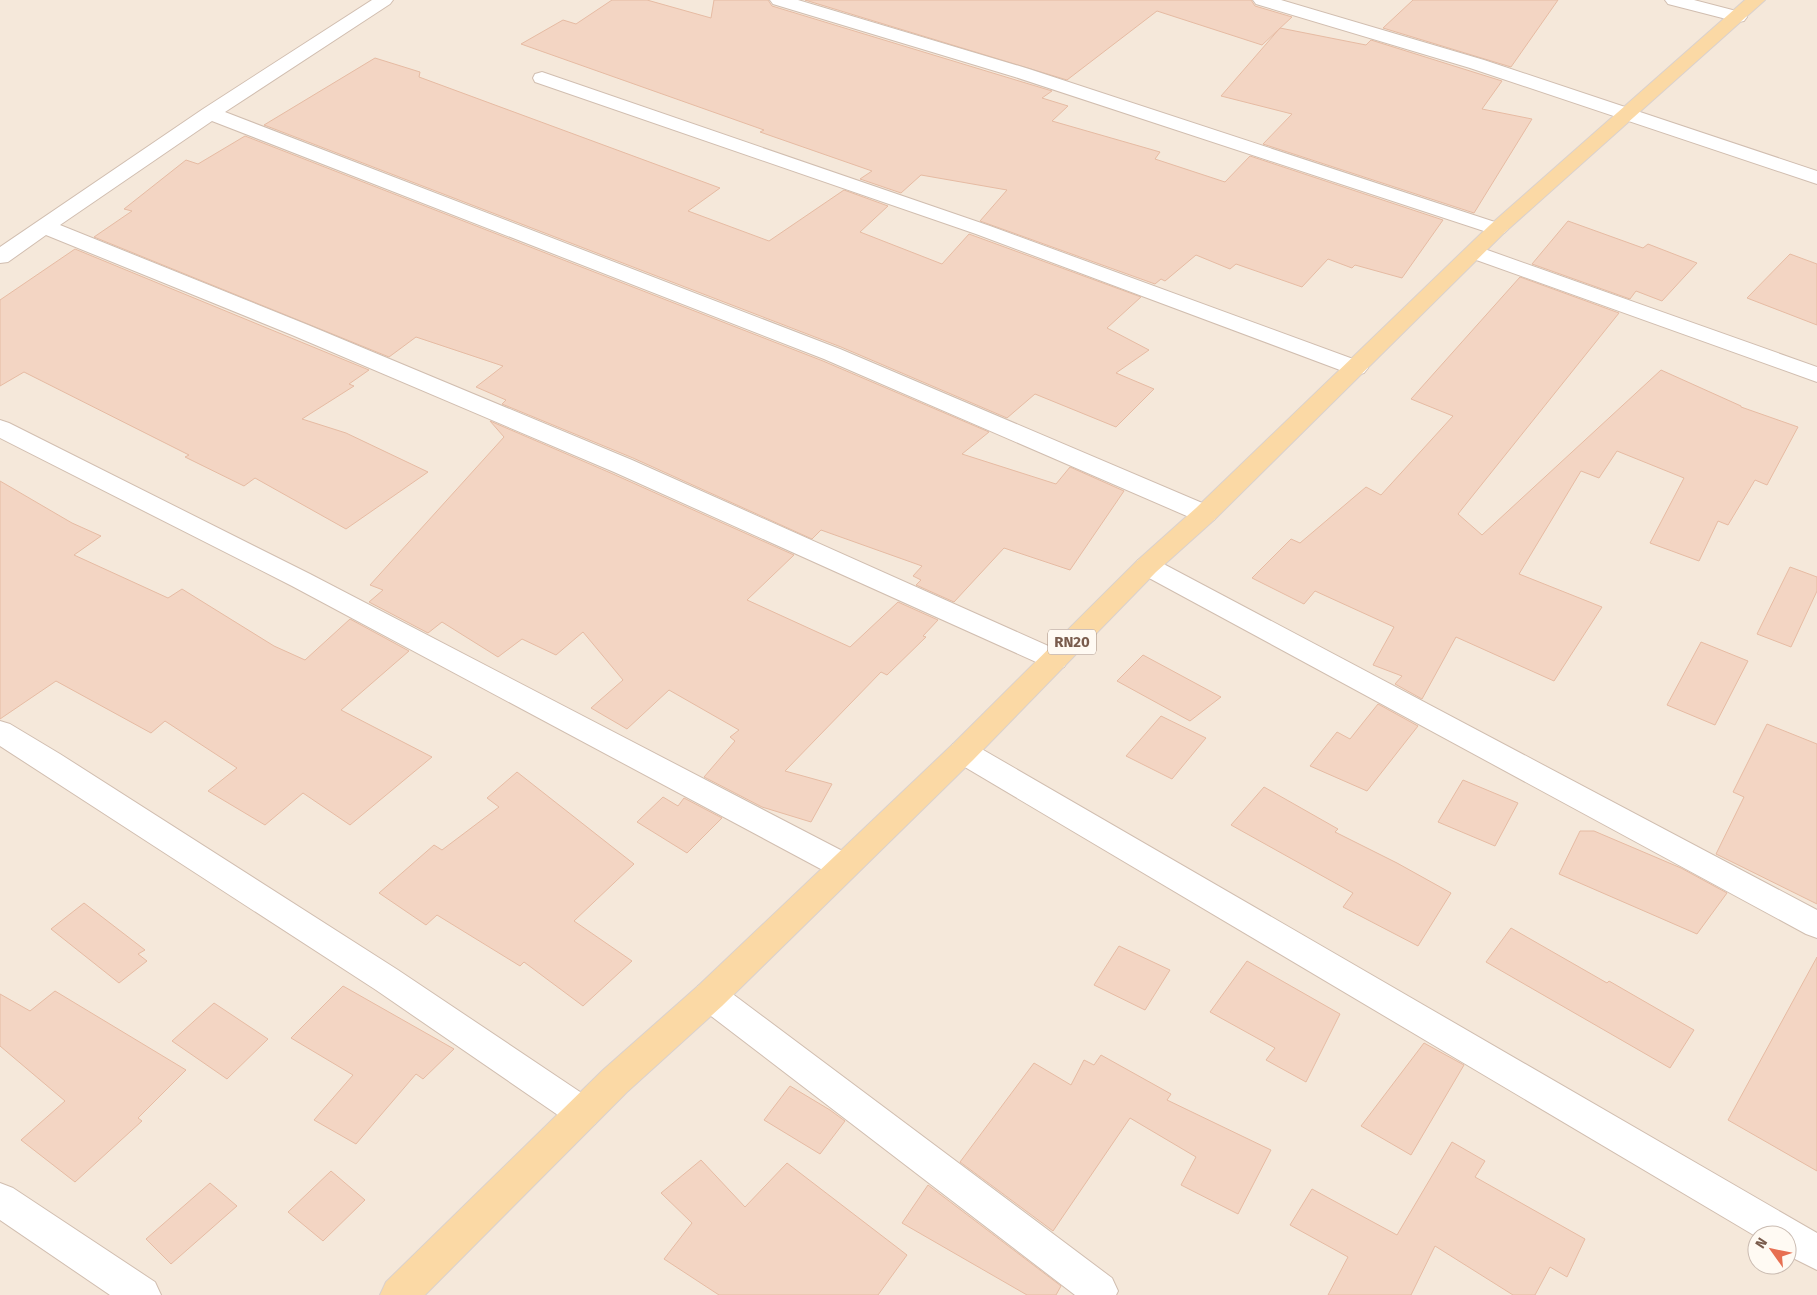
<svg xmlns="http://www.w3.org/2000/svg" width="1817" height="1295" font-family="'Fira Sans',sans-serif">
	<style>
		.residential { fill: #f5e8da; fill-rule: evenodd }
		.building { fill: #f3d5c3; stroke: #e6bba3 }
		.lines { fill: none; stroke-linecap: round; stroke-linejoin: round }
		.minor-casing { stroke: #d1beb0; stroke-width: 2 }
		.major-casing { stroke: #dad1cd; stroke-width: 2 }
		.minor { fill: #fff; fill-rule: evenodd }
		.major { fill: #fbd9a5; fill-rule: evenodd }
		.labels { text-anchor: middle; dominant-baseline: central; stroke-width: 5; stroke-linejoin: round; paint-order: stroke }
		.shield { fill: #fffaf3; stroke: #a28b7f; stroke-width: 1 }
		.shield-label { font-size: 15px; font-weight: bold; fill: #7a5c4d }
	</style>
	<rect width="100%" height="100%" fill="#fdf6ec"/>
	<path class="residential" d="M0 0H1817V1295H0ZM1757 1235H1787V1265H1757Z"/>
	<path class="building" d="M612 0H647L711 18 714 0H768L772 6 1052 91 1042 98 1068 106 1052 121 1160 152 1155 159 1225 182 1250 156 1443 220 1402 278 1355 265 1352 268 1328 259 1302 287 1236 264 1230 269 1196 255 1165 281 1161 279 1155 284 980 221 1007 190 921 175 901 193 860 179 872 171 760 132 764 130 521 44 563 20 576 24Z
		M805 0H1251L1255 6 1292 17 1262 45 1157 11 1067 80Z
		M1413 0H1558L1511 67 1383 28Z
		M1280 28 1366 45 1371 40 1502 81 1482 109 1532 119 1474 213 1263 144 1292 114 1221 96Z
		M375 58 420 72 419 77 720 188 688 211 769 241 844 190 888 206 860 232 942 264 969 234 1141 297 1107 328 1149 350 1116 373 1154 389 1116 427 1035 394 1007 418 841 347 264 125Z
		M245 136 823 361 989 432 962 454 1056 484 1070 467 1124 491 1070 570 1004 548 954 602 916 585 921 580 913 576 922 566 821 530 812 539 633 458 502 404 506 400 476 387 503 366 416 337 389 357 94 237 132 211 124 209 186 160 198 164Z
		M1568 221 1643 248 1648 244 1697 263 1662 301 1636 291 1630 299 1532 264Z
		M75 249 369 370 349 384 354 386 302 419 346 433 428 472 346 529 255 478 244 486 185 457 189 455 24 372 0 386V300Z
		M1790 254 1817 264V325L1747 298Z
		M1520 277 1619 313 1458 514 1482 535 1661 370 1741 406V407L1798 427 1767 485 1755 480 1728 525 1718 521 1699 561 1650 543 1684 478 1617 451 1599 478 1581 471 1519 574 1602 607 1554 681 1456 637 1422 699 1395 684 1402 676 1373 665 1394 627 1315 591 1304 604 1252 578 1291 539 1300 543 1366 487 1381 495 1453 416 1411 399Z
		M490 421 613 474 794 555 747 600 850 647 898 602 938 620 923 636 926 637 887 675 881 672 785 771 832 784 811 822 762 807 704 777 735 741 730 737 739 730 669 690 627 729 591 708 623 680 583 632 556 655 522 639 498 657 442 622 428 633 369 602 383 590 370 585 504 437Z
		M0 481 72 523 101 536 74 555 168 598 182 589 274 646 305 660 350 619 409 651 341 710 432 757 350 825 303 793 265 825 208 791 237 768 165 721 151 733 56 681 0 719Z
		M1790 567 1817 577V591L1791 647 1757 634Z
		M1701 642 1748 661 1715 725 1667 705Z
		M1143 655 1221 697 1190 721 1117 681Z
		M1378 704 1418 726 1367 791 1310 766 1337 732 1350 739Z
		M1161 716 1206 738 1172 779 1126 756Z
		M1767 724 1817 744V904L1716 854 1744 797 1733 792Z
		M517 772 634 864 574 921 632 961 583 1006 524 962 520 966 437 915 426 925 379 893 434 845 442 850 499 807 487 798Z
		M1463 780 1518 803 1495 846 1438 822Z
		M1264 787 1338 829 1335 832 1397 863 1451 893 1418 946 1343 907 1353 893 1231 825Z
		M663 797 678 806 684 798 722 818 687 853 637 822Z
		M1580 831H1594L1681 868 1727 893 1697 934 1559 874Z
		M84 903 145 950 138 954 147 961 119 983 51 929Z
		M1511 928 1607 983 1609 981 1694 1030 1670 1068 1486 962Z
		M1119 946 1170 970 1145 1010 1094 985Z
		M1817 957V1171L1728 1120Z
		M1247 961 1340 1014 1306 1082 1266 1060 1275 1048 1210 1012Z
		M343 986 454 1049 423 1079 416 1074 356 1144 314 1120 353 1075 291 1038Z
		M55 991 186 1070 138 1118 142 1121 75 1182 21 1140 65 1101 0 1046V994L30 1011Z
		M214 1003 268 1039 227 1079 172 1041Z
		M1424 1043 1464 1065 1411 1155 1361 1126Z
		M1101 1055 1171 1094 1167 1100 1271 1150 1238 1214 1181 1185 1196 1157 1130 1118 1053 1231 960 1162 1034 1063 1071 1085 1084 1060 1094 1065Z
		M790 1086 830 1110 845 1121 820 1154 764 1120Z
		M1452 1142 1485 1161 1475 1177 1585 1239 1567 1277 1550 1267 1535 1295H1513L1435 1246 1411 1295H1328L1348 1257 1290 1225 1312 1189 1397 1235Z
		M701 1160 745 1207 787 1163 907 1255 878 1295H719L664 1259 692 1223 661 1193Z
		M331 1171 365 1200 323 1241 288 1212Z
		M210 1183 237 1206 171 1264 146 1239Z
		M928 1185 1061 1286 1056 1295H1027L902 1223Z"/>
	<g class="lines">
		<defs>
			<path id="minor" d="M372 0H393L390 4 225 112 840 349 1214 508 1218 514 1214 520 1205 522 1196 520 824 359 212 121 60 225 308 325 632 460 1064 653 1068 660 1064 667 1054 670 614 472 292 335 46 235 8 262 0 263V247L203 109Z
				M770 0H798L1029 69 1504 225 1508 229 1504 233 1497 235 1490 233 1015 77 773 4Z
				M1253 0H1281L1484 60 1817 171V184L1470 68 1256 4Z
				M1665 0H1694L1744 13 1747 17 1744 21 1738 22 1668 4Z
				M542 72 990 226 1364 363 1368 368 1364 373 1356 375 1348 373 976 234 535 82 533 78 535 74Z
				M1476 246 1817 367V382L1468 257 1465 252 1468 247Z
				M0 420 9 423 310 574 854 857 858 866 854 875 843 878 832 875 292 586 0 438Z
				M1147 557 1156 560 1817 910V938L1806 934 1138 572 1134 566 1138 560Z
				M0 721 10 724 60 754 398 970 595 1102 600 1113 595 1124 583 1128 571 1124 376 990 0 746Z
				M963 741 973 744 1817 1233V1270L1787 1255V1235H1757V1237L953 760 948 752 953 744Z
				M710 982 722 986 1112 1278 1118 1291 1116 1295H1075L698 1006 694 996 698 986Z
				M0 1183 13 1188 155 1282 161 1295H110L0 1220Z"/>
			<path id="major" d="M1745 0H1765L1504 233 1214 520 1156 572 973 760 722 1006 627 1092 425 1295H380L386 1282 603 1070 698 986 953 744 1138 560 1196 508 1490 225Z"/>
		</defs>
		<use href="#minor" class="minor-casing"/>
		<use href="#major" class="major-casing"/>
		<use href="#minor" class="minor"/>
		<use href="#major" class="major"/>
	</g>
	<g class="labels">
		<rect class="shield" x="1048" y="629.5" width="48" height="25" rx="4"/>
		<g class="shield-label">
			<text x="1072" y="642">RN20</text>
		</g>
	</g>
	<g transform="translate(1772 1250) rotate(303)"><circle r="24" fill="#fffaf3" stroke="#cabbb1"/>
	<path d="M0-4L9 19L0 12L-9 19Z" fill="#e76f51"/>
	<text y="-8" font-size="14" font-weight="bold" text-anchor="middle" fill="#7a5c4d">N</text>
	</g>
</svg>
